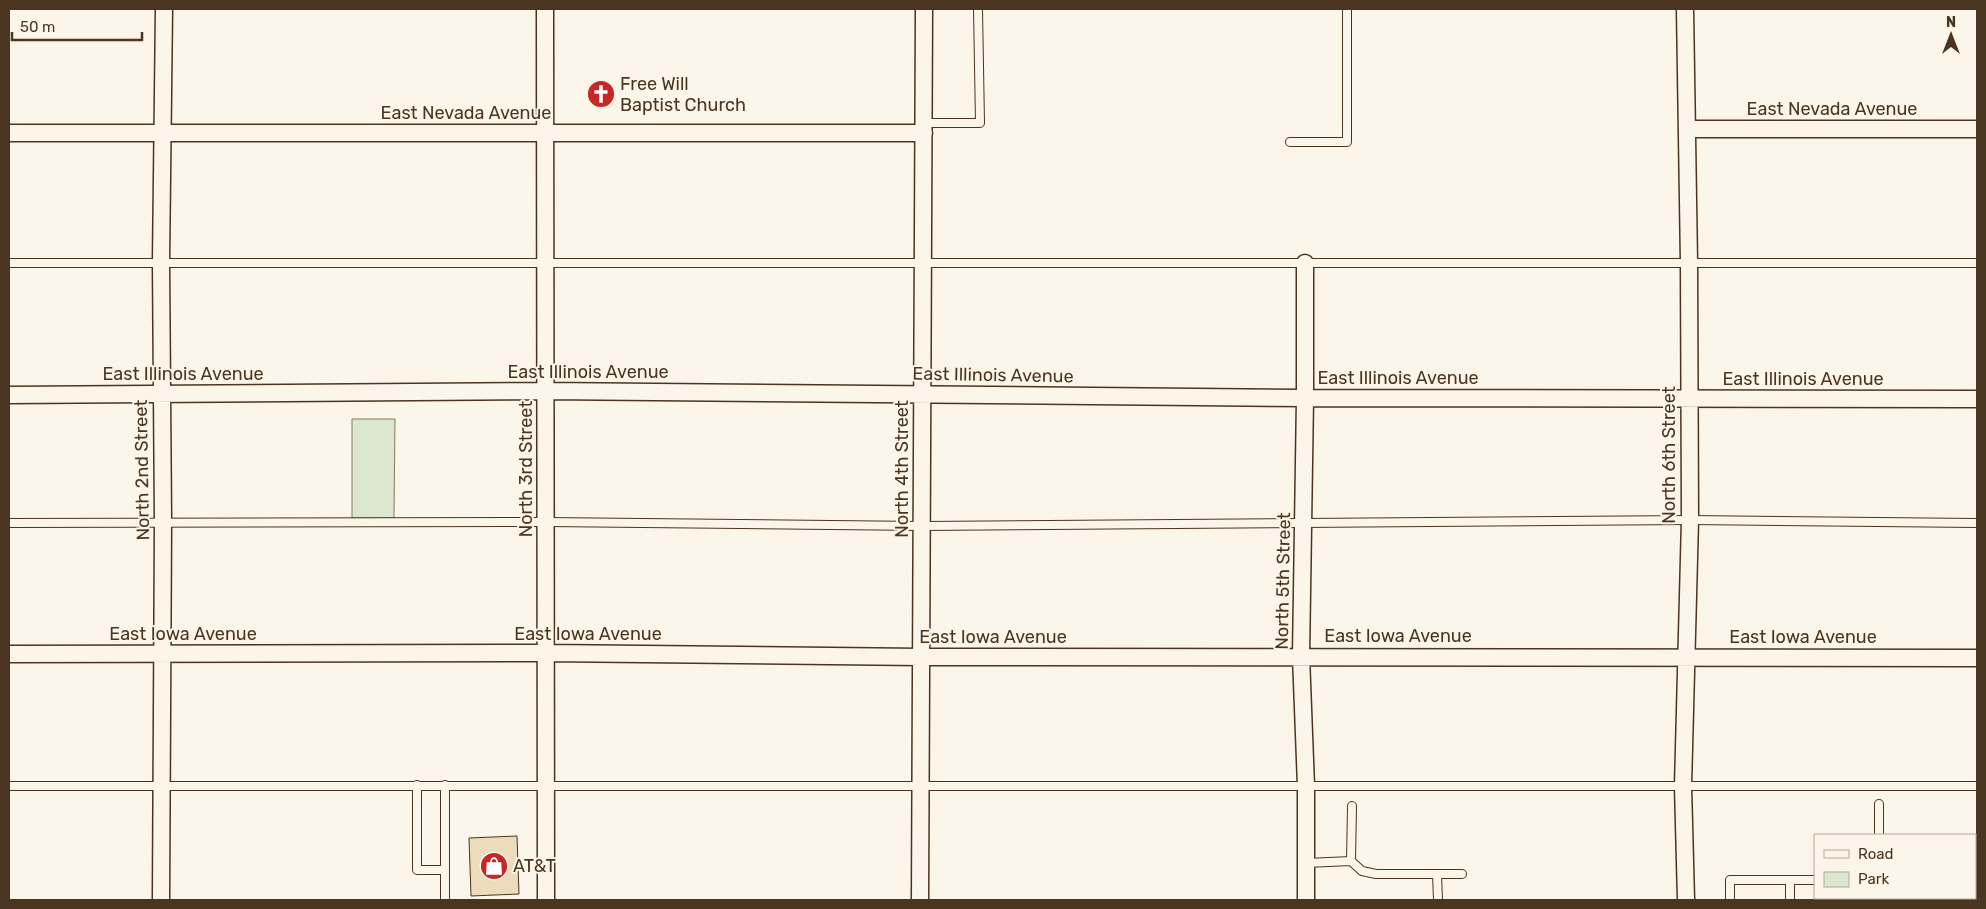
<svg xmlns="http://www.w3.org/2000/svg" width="1986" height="909" font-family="Rubik,sans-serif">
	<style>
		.green { fill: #dce7d0; stroke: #887966 }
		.building { fill: #ecdcbc; stroke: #4a3520 }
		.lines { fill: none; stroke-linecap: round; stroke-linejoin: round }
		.lane-casing { stroke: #4a3520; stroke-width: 10 }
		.street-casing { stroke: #4a3520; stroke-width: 19 }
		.lane { stroke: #fbf6e9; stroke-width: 8 }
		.street { stroke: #fbf6e9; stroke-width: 16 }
		.labels { text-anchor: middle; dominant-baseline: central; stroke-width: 4; stroke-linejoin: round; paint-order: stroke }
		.poi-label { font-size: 18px; fill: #4a3520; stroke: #fbf6e9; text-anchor: start }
		.street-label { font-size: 18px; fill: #4a3520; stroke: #fbf6e9 }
	</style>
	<rect width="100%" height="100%" fill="#fbf6e9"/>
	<path class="green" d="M352 419H395L394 518H352Z"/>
	<path class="building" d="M517 836 519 894 471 896 469 838Z"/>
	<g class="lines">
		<defs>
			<path id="lane" d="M924 123H980L978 9
				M1290 142H1347V9
				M9 263H1977
				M9 523 546 522 922 526 1690 520 1977 523
				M417 785V870H445
				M445 785V900
				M9 786H1977
				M1879 804V835
				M1351 861 1362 871 1376 874H1462
				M1306 863 1351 861 1352 806
				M1437 874 1438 900
				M1790 880V900
				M1881 898V900
				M1730 900V880H1815"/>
			<path id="street" d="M545 9 546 900
				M1685 9 1689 263 1690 520 1683 786 1686 900
				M1688 129H1977
				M9 133H924
				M1305 263V398L1301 656 1306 786V900
				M9 395 546 391 1305 398 1977 399
				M9 654 546 653 921 657 1977 658
				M161 900 163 522 161 262 164 9
				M920 900 924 9"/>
		</defs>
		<use href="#lane" class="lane-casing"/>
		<use href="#street" class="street-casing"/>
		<use href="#lane" class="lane"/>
		<use href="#street" class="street"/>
	</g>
	<defs>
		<symbol id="church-disc" viewBox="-11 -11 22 22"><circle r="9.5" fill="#c62828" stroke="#fbf6e9"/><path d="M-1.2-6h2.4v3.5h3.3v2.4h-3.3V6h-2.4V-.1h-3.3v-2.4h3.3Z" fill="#fff"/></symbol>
		<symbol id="shop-disc" viewBox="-11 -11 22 22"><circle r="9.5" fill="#c62828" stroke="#fbf6e9"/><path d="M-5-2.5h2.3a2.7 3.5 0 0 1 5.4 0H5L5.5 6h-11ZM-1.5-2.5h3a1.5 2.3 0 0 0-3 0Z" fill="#fff"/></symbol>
	</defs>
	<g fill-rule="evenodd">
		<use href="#church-disc" x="585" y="78" width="32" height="32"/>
		<use href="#shop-disc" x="478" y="850" width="32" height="32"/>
	</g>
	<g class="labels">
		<g class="poi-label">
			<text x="620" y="84">Free Will<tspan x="620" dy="21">Baptist Church</tspan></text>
			<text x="513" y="866">AT&amp;T</text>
		</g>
		<g class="street-label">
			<text x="1832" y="109">East Nevada Avenue</text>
			<text x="466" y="113">East Nevada Avenue</text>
			<text x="588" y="372">East Illinois Avenue</text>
			<text x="183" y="374">East Illinois Avenue</text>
			<text transform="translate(993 375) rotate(1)">East Illinois Avenue</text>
			<text x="1398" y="378">East Illinois Avenue</text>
			<text x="1803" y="379">East Illinois Avenue</text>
			<text transform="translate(1669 455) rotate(-90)">North 6th Street</text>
			<text transform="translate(526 469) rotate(-90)">North 3rd Street</text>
			<text transform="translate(902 469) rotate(-90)">North 4th Street</text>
			<text transform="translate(142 470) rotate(-91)">North 2nd Street</text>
			<text transform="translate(1283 581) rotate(-89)">North 5th Street</text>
			<text x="183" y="634">East Iowa Avenue</text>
			<text x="588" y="634">East Iowa Avenue</text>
			<text x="1398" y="636">East Iowa Avenue</text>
			<text x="993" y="637">East Iowa Avenue</text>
			<text x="1803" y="637">East Iowa Avenue</text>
		</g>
	</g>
	<rect width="1986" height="909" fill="none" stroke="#4a3520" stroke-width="20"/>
	<rect x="1814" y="834" width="162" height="65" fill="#fbf6e9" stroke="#b4a999"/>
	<rect x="1824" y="850" width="25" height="8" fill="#fbf6e9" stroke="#b4a999"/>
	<text x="1858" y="859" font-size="15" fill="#4a3520">Road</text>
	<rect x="1824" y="872" width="25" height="15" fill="#dce7d0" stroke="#b4a999"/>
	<text x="1858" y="884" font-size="15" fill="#4a3520">Park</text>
	<g transform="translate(1951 35)" stroke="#fbf6e9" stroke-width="4" paint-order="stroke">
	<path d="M0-4L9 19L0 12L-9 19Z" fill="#4a3520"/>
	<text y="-8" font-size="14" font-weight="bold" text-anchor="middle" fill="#4a3520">N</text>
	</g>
	<path d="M12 32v8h130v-8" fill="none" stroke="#4a3520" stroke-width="2.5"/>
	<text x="20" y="32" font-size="15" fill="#4a3520" stroke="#fbf6e9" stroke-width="4" paint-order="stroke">50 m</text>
</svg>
